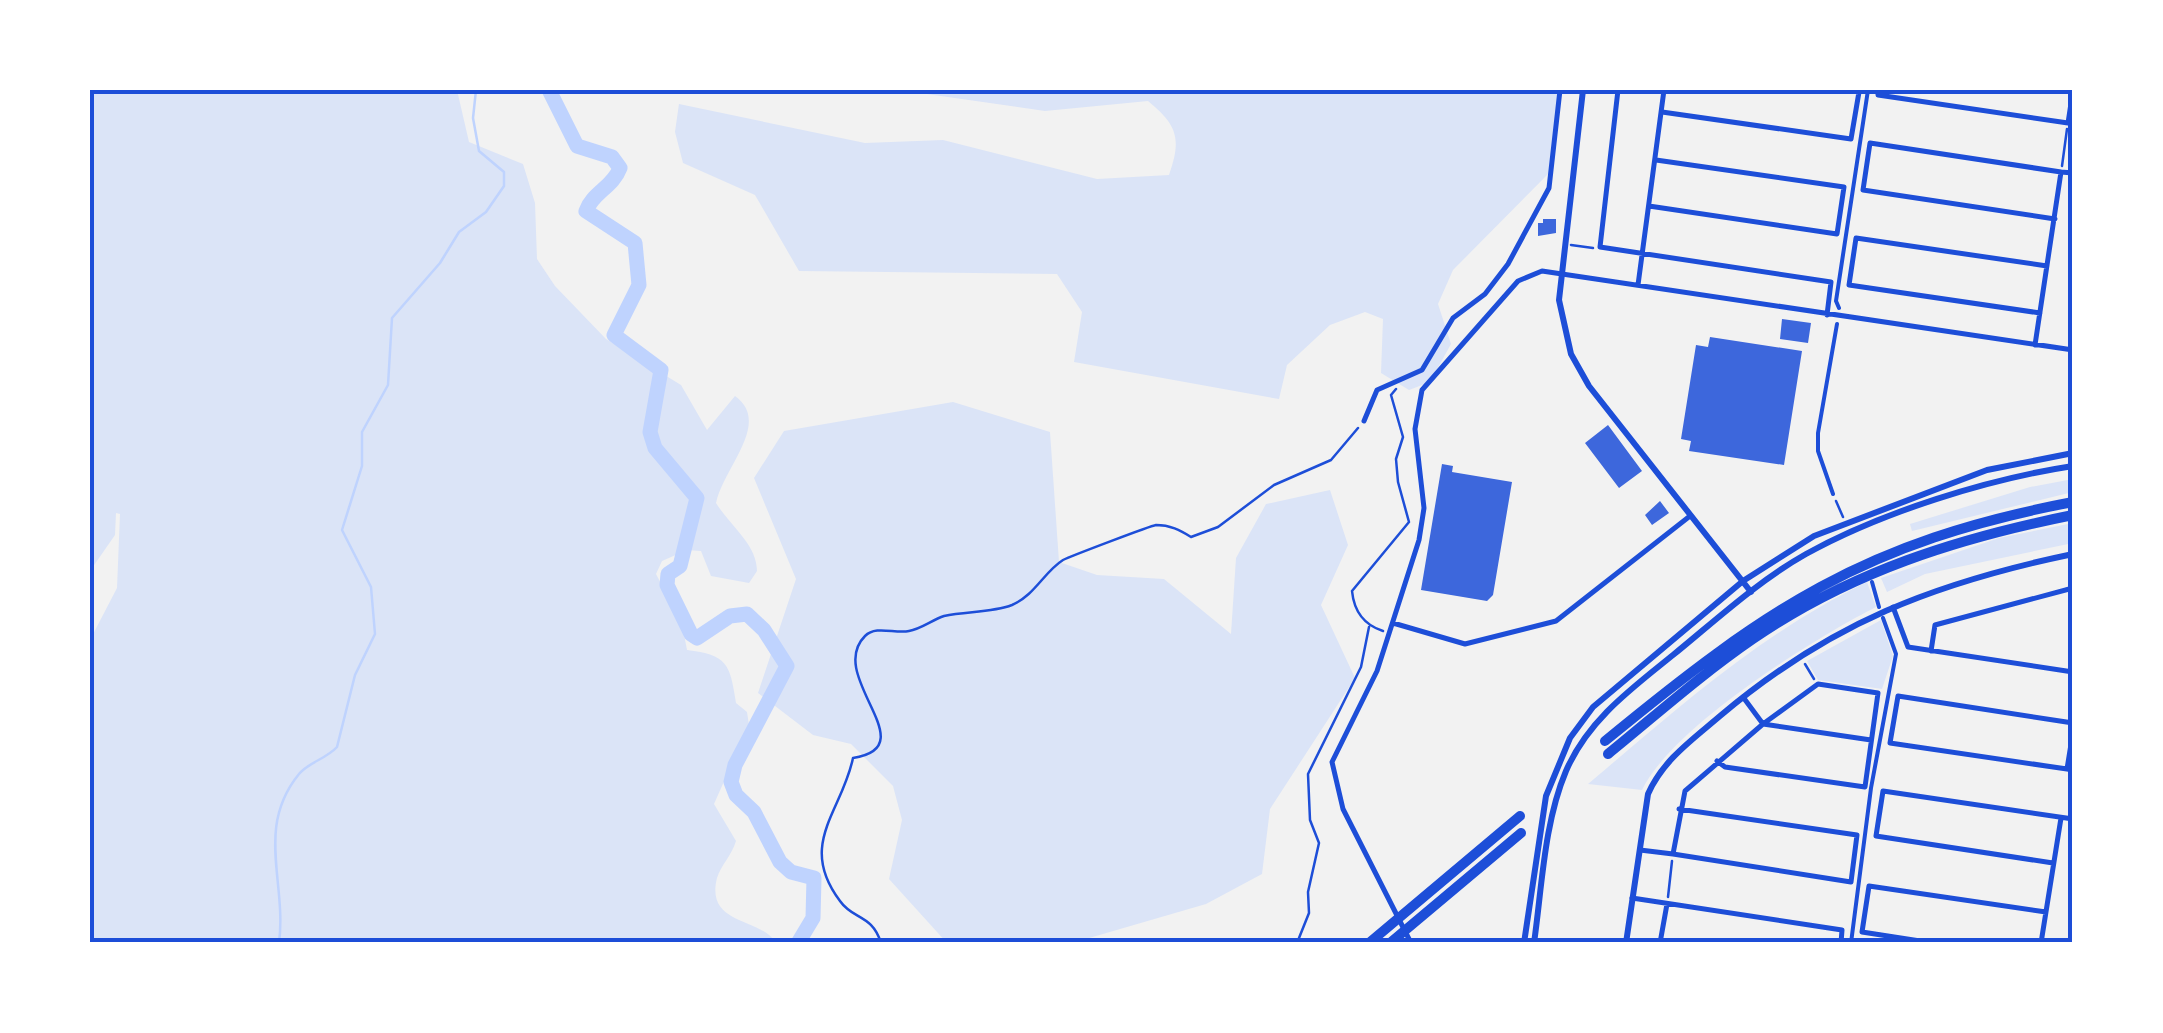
<svg xmlns="http://www.w3.org/2000/svg" width="2163" height="1033" font-family="'DM Sans',sans-serif">
	<style>
		.green { fill: #dbe4f7 }
		.lines { fill: none; stroke-linecap: round; stroke-linejoin: round }
		.stream { stroke: #bfd3fe; stroke-width: 2.5 }
		.river { stroke: #bfd3fe; stroke-width: 15 }
		.building { fill: #3d67dc }
		.path { stroke: #1d4ed8; stroke-width: 2.5 }
		.pedestrian { stroke: #1d4ed8; stroke-width: 4 }
		.minor { stroke: #1d4ed8; stroke-width: 5 }
		.tertiary { stroke: #1d4ed8; stroke-width: 6 }
		.motorway { stroke: #1d4ed8; stroke-width: 10 }
		.neatline { fill: none; stroke: #1d4ed8; stroke-width: 4 }
	</style>
	<rect width="100%" height="100%" fill="#f2f2f2"/>
	<path class="green" d="M90 90H457L469 142 523 164 535 203 537 259 555 286 606 339 681 385 707 430 735 396C772 423 724 466 716 503 730 526 757 544 757 571L749 583 711 576 701 551 687 550 662 561 656 574 682 624 687 650C727 655 730 663 736 703L747 712 749 725 714 804 736 841C732 855 721 865 717 878 705 926 761 917 776 943H90V640L117 588 120 514 116 513 115 535 90 571Z
		M899 90H1562L1553 169 1453 270 1438 304 1451 344 1430 382 1409 390 1381 373 1383 319 1365 312 1330 325 1287 365 1279 399 1074 362 1082 312 1057 274 799 271 755 195 683 163 675 132 679 104 865 143 943 140 1097 179 1169 175C1182 138 1177 125 1148 101L1045 111Z
		M953 402 1050 432 1059 562 1097 575 1164 579 1231 634 1236 558 1266 504 1330 490 1348 545 1321 605 1355 678 1270 809 1262 874 1206 904 1072 943H947L889 879 902 820 893 786 851 744 813 735 758 693 796 579 754 478 784 431Z
		M2073 479V492L1912 531 1910 524 2030 487Z
		M2073 523V543L1925 574 1887 592 1881 578 1999 538Z
		M1867 582 1876 607C1813 639 1672 727 1642 790L1588 784C1677 709 1761 633 1867 582Z
		M1881 620 1893 656 1882 689 1818 680 1807 661Z"/>
	<g class="lines">
		<path class="stream" d="M279 943C287 882 255 828 299 774 309 762 326 759 337 747L355 675 375 634 371 587 342 530 362 466V432L388 385 392 318 440 263 459 232 486 212 504 186V172L479 151 473 118 476 90"/>
		<path class="river" d="M549 90 577 146 612 157 620 168C613 187 592 193 586 211L635 243 639 285 614 335 661 370 650 432 655 448 697 498 680 566 668 574 667 585 691 634 697 638 730 616 747 614 764 630 787 666 735 765 731 782 736 795 754 812 780 862 791 872 814 878 813 918 798 943"/>
	</g>
	<path class="building" d="M1543 219H1556V233L1538 236V223H1543Z
		M1782 319 1811 323 1808 343 1780 339Z
		M1710 337 1802 351 1784 465 1689 451 1691 441 1681 439 1696 345 1708 347Z
		M1608 425 1642 471 1619 488 1585 443Z
		M1442 464 1453 466 1452 472 1512 482 1493 595 1487 601 1421 590Z
		M1660 501 1669 513 1652 525 1645 515Z"/>
	<g class="lines">
		<path class="path" d="M2062 166 2067 129
			M1571 245 1593 248
			M1836 501 1843 517
			M1383 631C1364 625 1354 611 1352 591L1409 522 1398 482 1396 459 1403 437 1391 395 1396 389
			M1805 664 1814 679
			M1668 897 1672 861
			M881 943C872 914 853 920 840 901 797 844 842 812 853 758 927 747 825 676 865 636 876 625 895 634 909 631 921 629 932 620 944 616 966 611 991 613 1012 605 1035 595 1044 572 1063 560 1071 556 1150 526 1156 525 1170 525 1180 530 1191 537L1218 527 1274 485 1331 460 1358 428
			M1297 943 1309 913 1308 892 1319 843 1310 820 1308 774 1361 667 1369 627"/>
		<path class="pedestrian" d="M1839 308 1836 301 1868 90
			M1833 494 1818 451V433L1837 324
			M1872 582 1879 607
			M1851 943 1871 788 1896 654 1883 618"/>
		<path class="minor" d="M1618 90 1600 247 1831 282 1827 315
			M1878 90V95L2068 123
			M2073 90 2068 123H2073
			M1662 112 1851 139 1859 92 1845 90
			M1649 206 1837 234 1844 187 1656 160
			M2055 219 1863 190 1870 143 2061 172
			M1638 285 1664 90
			M2040 313 1849 285 1856 238 2047 266
			M2035 345 2061 172 2073 173
			M1364 421 1377 390 1422 370 1453 318 1485 294 1508 264 1549 188 1560 90
			M1893 607 1908 647 2073 672
			M1393 623 1465 644 1556 621 1690 516
			M1931 651 1935 625 2073 588
			M1763 724 1871 740
			M2073 732 2067 769 2073 770
			M1717 761 1725 767 1865 787 1878 693 1818 684 1763 724
			M2067 769 1890 743 1898 696 2073 723
			M1640 850 1673 854 1685 791 1763 724 1743 697
			M1673 854 1851 882 1857 835 1679 809
			M2053 863 1876 836 1883 791 2073 819
			M1632 898 1842 930 1841 943
			M1411 943 1343 809 1332 762 1377 671 1419 540 1424 508 1415 429 1422 390 1518 281 1542 271 2073 350
			M1660 943 1667 904
			M1933 943 1862 932 1869 886 2046 912
			M2041 943 2061 818"/>
		<path class="tertiary" d="M1583 90 1559 300 1571 354 1589 386 1751 592
			M1524 943 1546 796 1570 738 1593 707 1743 581 1814 536 1987 470 2073 453
			M1534 943C1542 887 1544 823 1566 771 1588 720 1631 689 1673 655 1716 620 1758 581 1806 554 1882 512 1988 479 2073 466
			M1626 943 1648 794C1663 760 1692 740 1720 716 1830 623 1934 583 2073 554
			M2072 943 2073 939"/>
		<path class="motorway" d="M1605 741C1767 608 1863 542 2073 502
			M1608 754C1656 715 1702 674 1753 639 1850 572 1958 538 2073 515
			M1369 943 1520 816
			M1390 943 1521 833"/>
	</g>
	<rect width="2163" height="1033" fill="none" stroke="#ffffff" stroke-width="185"/>
	<rect x="92" y="92" width="1978" height="848" class="neatline"/>
</svg>
